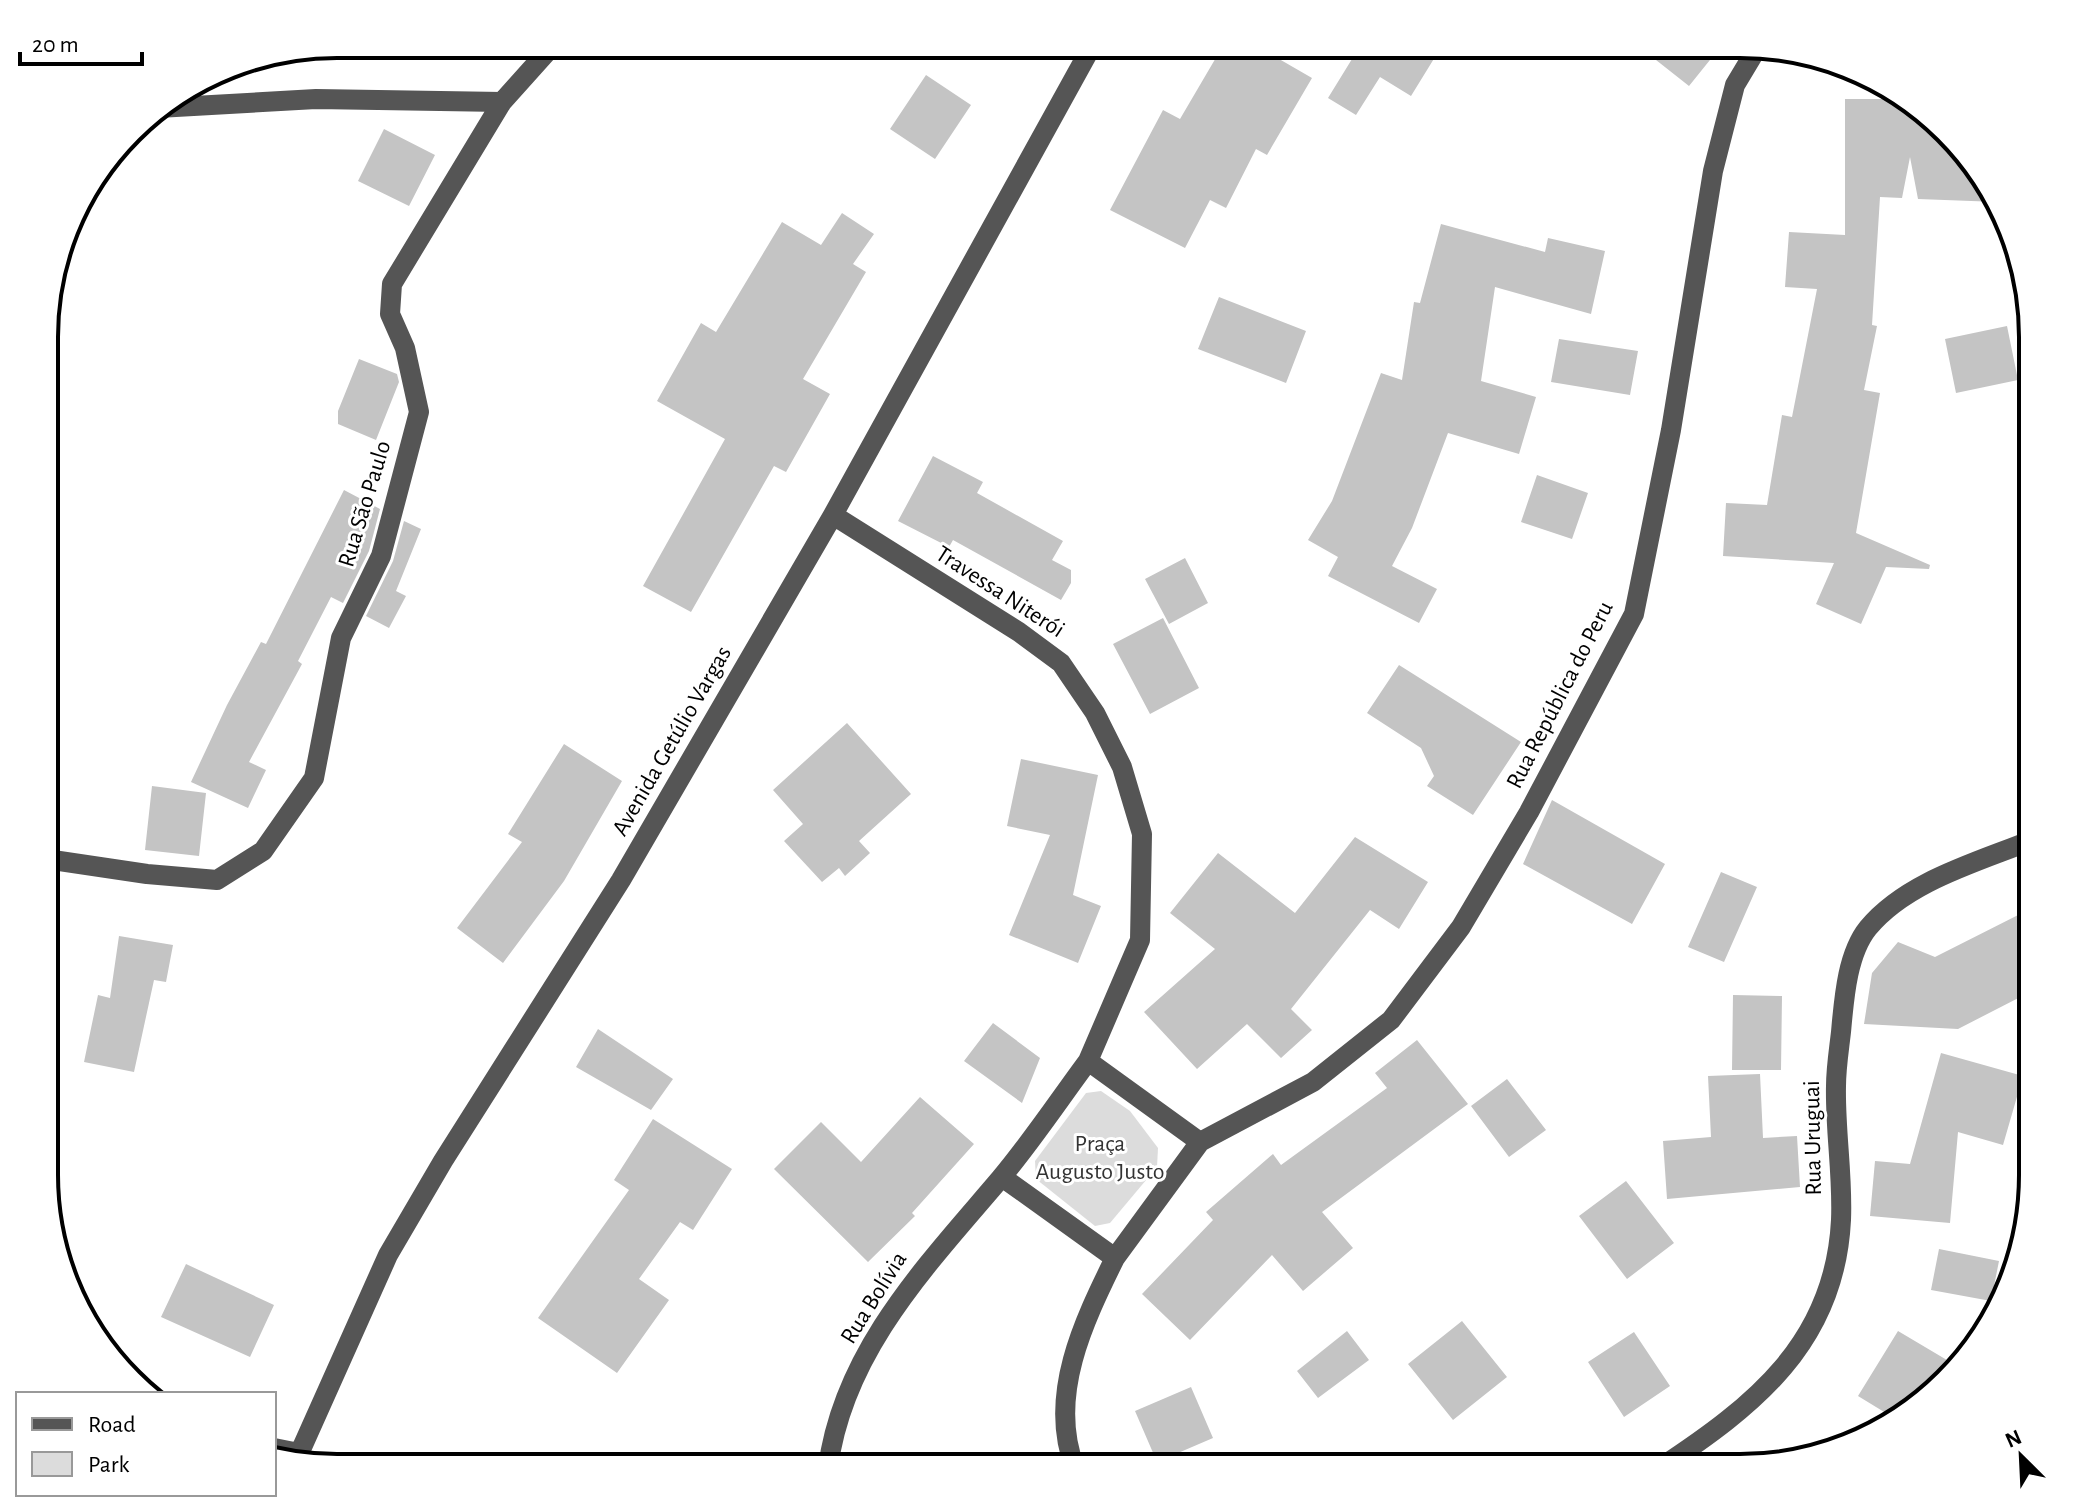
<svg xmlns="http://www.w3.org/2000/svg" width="2077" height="1512" font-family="'Alegreya Sans',sans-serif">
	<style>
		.green { fill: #dcdcdc }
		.building { fill: #c4c4c4 }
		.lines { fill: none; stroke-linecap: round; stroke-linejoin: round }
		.minor { stroke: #555; stroke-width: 20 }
		.labels { text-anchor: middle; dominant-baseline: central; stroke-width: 6; stroke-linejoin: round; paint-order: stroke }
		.street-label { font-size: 24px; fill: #000; stroke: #fff }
		.park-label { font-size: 24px; fill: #333; stroke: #fff }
		.rim { fill: none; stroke: #000; stroke-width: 4 }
	</style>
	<rect width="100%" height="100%" fill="#fff"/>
	<path class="green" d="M1101 1091 1130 1111 1158 1148 1157 1167 1110 1223 1095 1226 1036 1179 1035 1161 1086 1093Z"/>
	<path class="building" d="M1224 44H1253L1312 78 1267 155 1256 149 1226 208 1210 200 1185 248 1110 210 1163 110 1180 119Z
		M1328 44H1443L1411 96 1380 77 1356 115 1328 98 1352 59Z
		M1637 45H1722L1689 86Z
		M926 75 971 105 935 159 890 129Z
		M1898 93 1919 105 1998 202 1918 199 1910 157 1902 198 1880 197 1872 325 1877 326 1864 390 1880 393 1856 533 1930 565 1929 569 1886 567 1861 624 1816 604 1834 563 1723 556 1726 503 1767 505 1782 415 1792 417 1817 289 1785 287 1789 232 1845 235V99H1899Z
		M384 129 435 155 409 206 358 181Z
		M842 213 874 234 853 264 866 272 803 379 830 394 786 472 774 466 691 612 643 586 725 439 657 401 701 323 716 332 782 222 821 245Z
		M1441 224 1545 252 1548 238 1605 251 1591 314 1495 287 1481 381 1536 397 1519 454 1448 433 1412 528 1392 566 1437 589 1419 623 1328 576 1338 557 1308 540 1332 501 1381 373 1402 380 1414 302 1420 303Z
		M1219 297 1306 331 1286 383 1198 349Z
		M2007 326 2018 380 1956 393 1945 339Z
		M1559 339 1638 351 1630 395 1551 382Z
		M359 359 397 374 399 382 376 440 338 424V411Z
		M933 456 983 482 977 493 1063 541 1052 560 1071 570V583L1061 600 953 540 949 547 898 521Z
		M1537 475 1588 493 1572 539 1521 522Z
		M344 490 380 509 369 551 343 603 331 597 298 661 302 664 249 762 266 770 248 808 191 782 227 705 261 642 266 644Z
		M404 521 421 529 396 591 406 596 389 628 366 616 393 561Z
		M1185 558 1208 603 1169 624 1145 579Z
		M1163 618 1199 688 1150 714 1113 644Z
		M1399 665 1521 742 1473 815 1427 786 1434 776 1421 748 1367 713Z
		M847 723 911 794 859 841 870 853 845 876 839 868 822 882 784 841 803 824 773 790Z
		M564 744 622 781 564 881 503 963 457 928 522 842 508 834Z
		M1021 759 1098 775 1073 895 1101 906 1078 963 1009 935 1050 835 1007 826Z
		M152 786 206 793 199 856 145 850Z
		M1552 800 1665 864 1632 924 1523 864Z
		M1355 837 1428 882 1399 929 1370 910 1291 1009 1312 1030 1281 1058 1247 1024 1197 1069 1144 1012 1215 949 1170 913 1218 853 1295 913Z
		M1721 872 1757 887 1724 962 1688 947Z
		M2032 908V991L1958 1029 1864 1024 1872 973 1898 942 1935 957Z
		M119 936 173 945 166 982 154 980 134 1072 84 1062 98 995 110 998Z
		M1733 995 1782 996 1781 1070H1732Z
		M993 1023 1040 1058 1022 1103 964 1061Z
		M598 1029 673 1079 651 1110 576 1067Z
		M1417 1040 1468 1104 1322 1212 1353 1248 1303 1291 1272 1255 1190 1340 1142 1294 1213 1220 1206 1212 1273 1154 1281 1165 1387 1088 1375 1073Z
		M1941 1053 2023 1076 2003 1145 1958 1132 1950 1223 1870 1216 1875 1161 1910 1164Z
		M1760 1074 1763 1138 1797 1136 1800 1187 1667 1199 1663 1141 1711 1137 1708 1076Z
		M1507 1079 1546 1130 1509 1157 1471 1106Z
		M920 1097 974 1144 912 1213 915 1216 868 1262 774 1169 821 1122 861 1162Z
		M653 1119 732 1169 693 1230 680 1222 639 1279 669 1300 617 1373 538 1318 629 1190 614 1180Z
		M1626 1181 1674 1243 1627 1279 1579 1216Z
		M1939 1249 1999 1261 1991 1301 1931 1290Z
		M186 1264 274 1305 250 1357 161 1317Z
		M1462 1321 1507 1377 1453 1420 1408 1364Z
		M1347 1331 1369 1360 1318 1398 1297 1371Z
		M1898 1331 1957 1366 1894 1418 1858 1396Z
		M1634 1332 1670 1386 1624 1417 1588 1362Z
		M1191 1387 1213 1438 1157 1462 1135 1411Z"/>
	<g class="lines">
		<path class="minor" d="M158 108 316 99 502 102 554 44
			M833 515 1019 632 1061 663 1095 713 1122 767 1142 834 1140 940 1088 1061
			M46 859 147 874 217 880 263 851 314 778 341 638 381 556 419 412 405 348 390 314 392 284 502 102
			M1200 1142 1313 1082 1391 1020 1461 927 1529 812 1634 614 1671 430 1713 171 1735 85 1759 45
			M274 1448 299 1453
			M295 1463 388 1255 443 1161 621 880 833 515 1093 44
			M828 1468C843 1351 928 1264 1000 1179 1032 1141 1059 1100 1088 1061L1200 1142 1115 1258 1002 1177
			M1075 1468C1047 1396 1084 1321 1115 1258
			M1660 1468C1754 1406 1835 1343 1841 1220 1843 1175 1835 1131 1836 1086 1836 1068 1839 1050 1841 1032 1844 999 1847 954 1868 928 1907 881 1978 862 2032 840"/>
	</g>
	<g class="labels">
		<g class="street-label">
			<text transform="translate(365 504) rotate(-73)">Rua São Paulo</text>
			<text transform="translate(1000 592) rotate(33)">Travessa Niterói</text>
			<text transform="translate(1560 695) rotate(-63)">Rua República do Peru</text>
			<text transform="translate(672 741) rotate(-60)">Avenida Getúlio Vargas</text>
			<text transform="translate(1813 1138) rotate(-91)">Rua Uruguai</text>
			<text transform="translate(874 1298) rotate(-58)">Rua Bolívia</text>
		</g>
		<g class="park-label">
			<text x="1100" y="1144">Praça<tspan x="1100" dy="28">Augusto Justo</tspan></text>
		</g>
	</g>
	<path d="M0 0H2077V1512H0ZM337 58H1740A279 279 0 0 1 2019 337V1175A279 279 0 0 1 1740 1454H337A279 279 0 0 1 58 1175V337A279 279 0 0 1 337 58Z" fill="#fff" fill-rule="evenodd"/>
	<path class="rim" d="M337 58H1740A279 279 0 0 1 2019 337V1175A279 279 0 0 1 1740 1454H337A279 279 0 0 1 58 1175V337A279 279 0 0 1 337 58Z"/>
	<rect x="16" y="1392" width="260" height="104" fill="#ffffff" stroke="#999999" stroke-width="2"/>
	<rect x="32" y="1418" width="40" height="12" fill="#555555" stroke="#999999" stroke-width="2"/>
	<text x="88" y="1432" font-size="24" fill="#000000">Road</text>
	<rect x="32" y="1452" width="40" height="24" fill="#dcdcdc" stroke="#999999" stroke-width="2"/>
	<text x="88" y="1472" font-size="24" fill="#000000">Park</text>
	<g transform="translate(2021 1456) rotate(336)" stroke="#ffffff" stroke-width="6" paint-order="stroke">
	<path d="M0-6L14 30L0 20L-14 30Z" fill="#000000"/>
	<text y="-12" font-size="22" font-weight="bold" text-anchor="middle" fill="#000000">N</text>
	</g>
	<path d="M20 52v12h122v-12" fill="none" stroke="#000000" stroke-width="4"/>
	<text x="32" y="52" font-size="24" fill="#000000" stroke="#ffffff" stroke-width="6" paint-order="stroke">20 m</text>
</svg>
